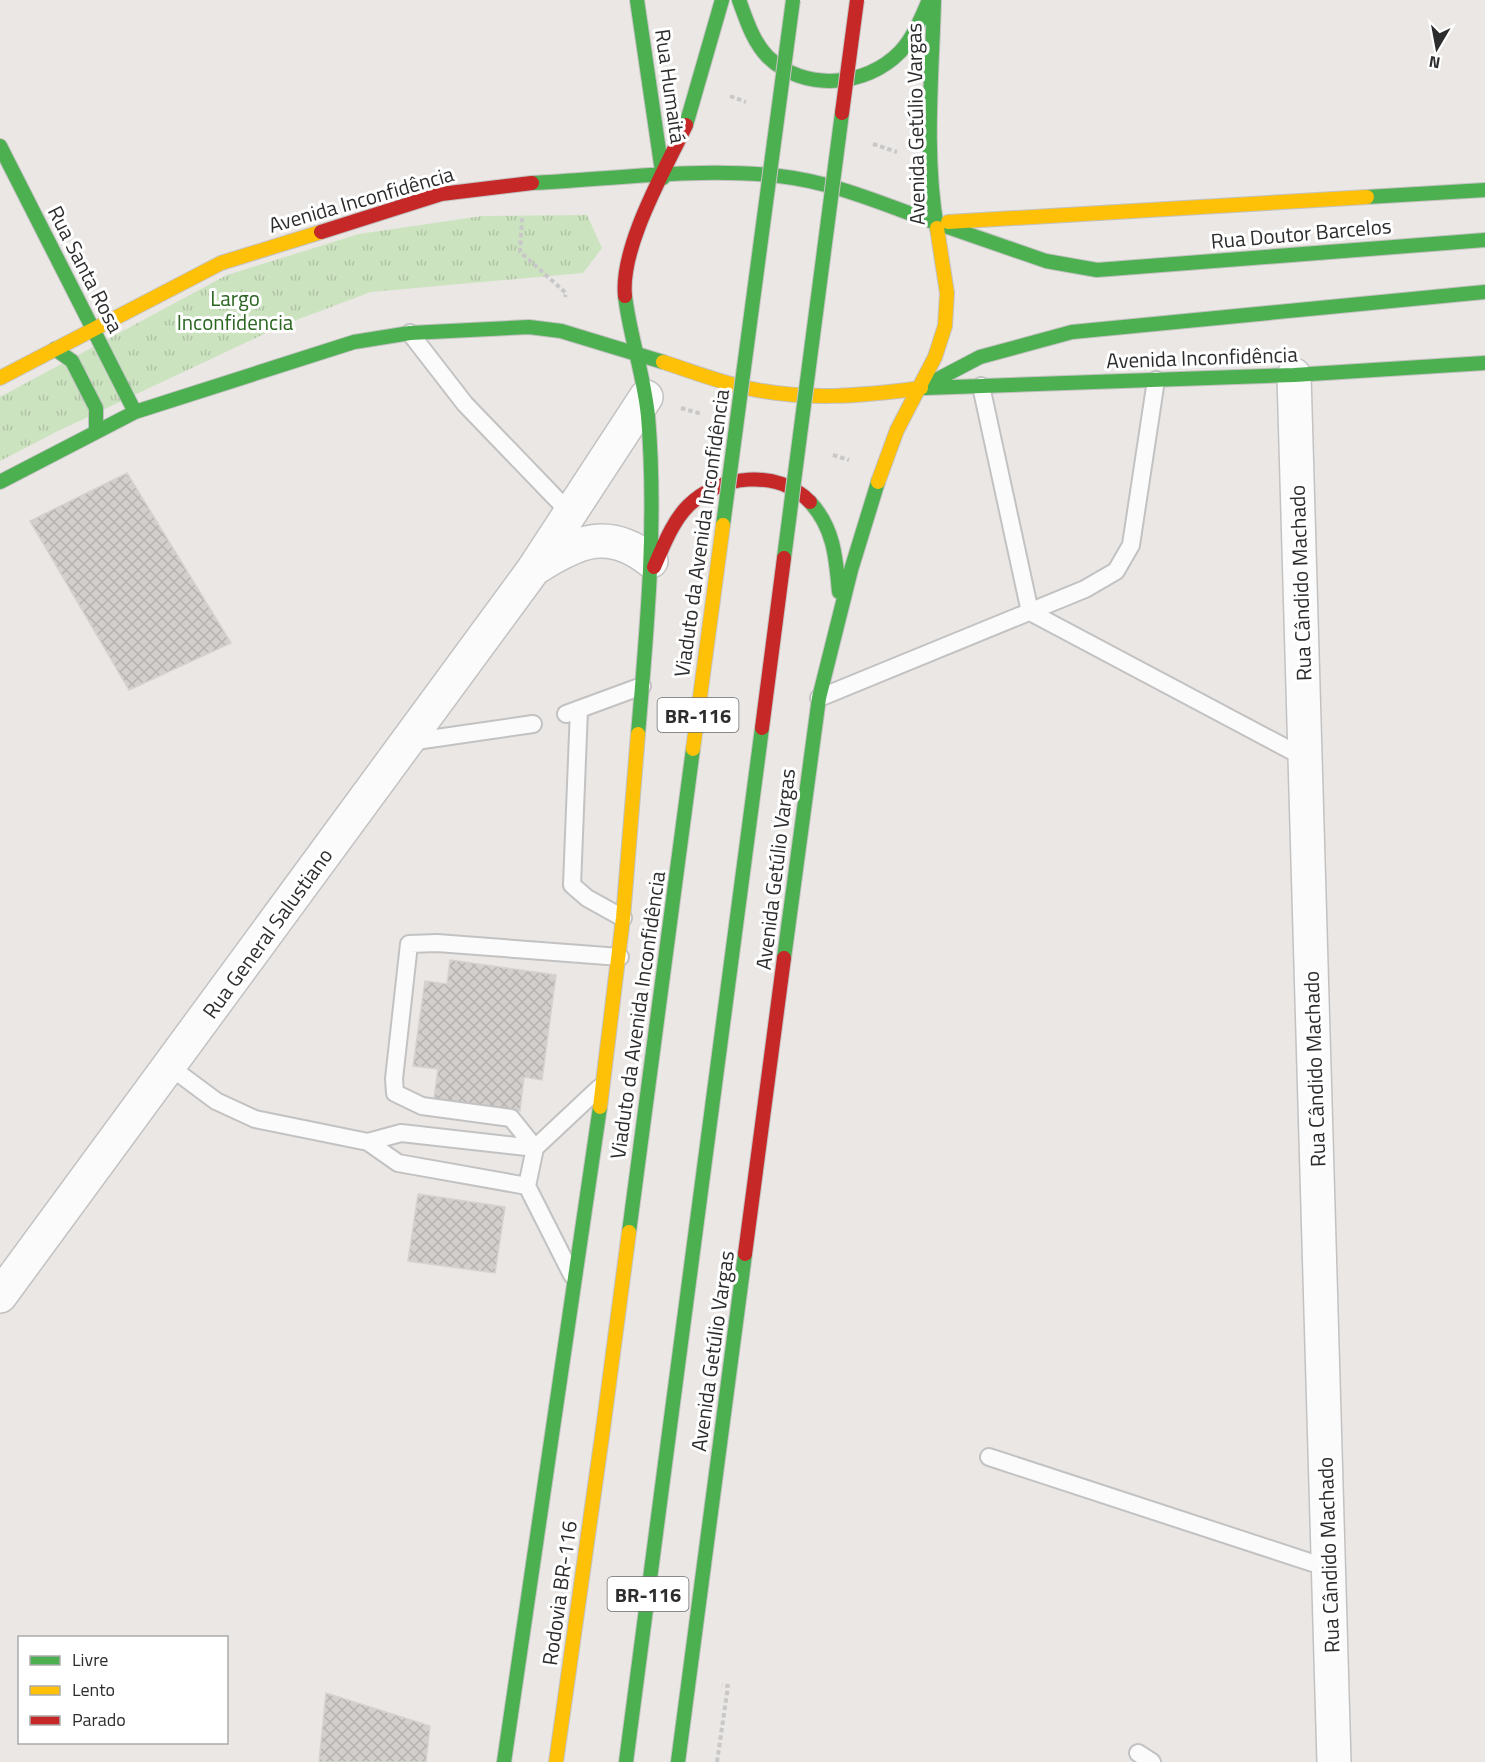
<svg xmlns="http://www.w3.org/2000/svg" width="1485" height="1762" font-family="'Titillium Web',sans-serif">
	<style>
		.park { fill: url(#park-tufts) }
		.building { fill: url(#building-cross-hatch); stroke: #d5d3d0; stroke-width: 1.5 }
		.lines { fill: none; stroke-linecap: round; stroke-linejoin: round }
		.lane-casing { stroke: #c3c2c2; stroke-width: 20 }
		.street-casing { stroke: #c3c2c2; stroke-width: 36 }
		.fast-casing { stroke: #c3c2c2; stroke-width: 16 }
		.slow-casing { stroke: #c3c2c2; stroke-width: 16 }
		.jam-casing { stroke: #c3c2c2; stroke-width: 16 }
		.path { stroke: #c8c8c8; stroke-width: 4; stroke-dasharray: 4.5 3; stroke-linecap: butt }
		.lane { stroke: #fcfbfb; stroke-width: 16 }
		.street { stroke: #fcfbfb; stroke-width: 33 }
		.fast { stroke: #4caf50; stroke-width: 14 }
		.slow { stroke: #ffc107; stroke-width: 14 }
		.jam { stroke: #c62828; stroke-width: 14 }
		.fast-bridge-casing { stroke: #c6c4c3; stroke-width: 16; stroke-linecap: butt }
		.slow-bridge-casing { stroke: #c6c4c3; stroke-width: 16; stroke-linecap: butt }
		.jam-bridge-casing { stroke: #c6c4c3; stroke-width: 16; stroke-linecap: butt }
		.fast-bridge { stroke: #4caf50; stroke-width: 14 }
		.slow-bridge { stroke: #ffc107; stroke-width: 14 }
		.jam-bridge { stroke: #c62828; stroke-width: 14 }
		.labels { text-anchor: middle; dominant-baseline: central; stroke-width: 6; stroke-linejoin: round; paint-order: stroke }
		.shield { fill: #fff; stroke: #6c6c6c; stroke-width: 1.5 }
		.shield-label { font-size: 20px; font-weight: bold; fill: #2d2d2d }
		.street-label { font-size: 21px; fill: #2d2d2d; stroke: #fff }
		.park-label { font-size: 21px; fill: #2b6621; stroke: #fff }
	</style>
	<defs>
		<pattern id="park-tufts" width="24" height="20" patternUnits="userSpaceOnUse" patternTransform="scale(1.5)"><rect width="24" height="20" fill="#cce3c0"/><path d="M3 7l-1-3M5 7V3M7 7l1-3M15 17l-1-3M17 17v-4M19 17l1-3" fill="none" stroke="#b0c3a5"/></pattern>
		<pattern id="building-cross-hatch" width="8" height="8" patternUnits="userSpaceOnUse" patternTransform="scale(1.5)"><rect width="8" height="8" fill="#d2cfcd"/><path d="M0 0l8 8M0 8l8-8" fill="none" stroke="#b5b2b0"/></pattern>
	</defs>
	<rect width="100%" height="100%" fill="#eae7e4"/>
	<path class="park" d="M587 215 602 248 583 273 371 292 283 325 58 431 0 461V397L227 275 359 234 482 216Z"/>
	<path class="building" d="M127 473 231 643 129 690 30 521Z
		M450 960 556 975 542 1080 524 1077 520 1111 434 1099 438 1069 413 1066 425 981 447 984Z
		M418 1194 505 1207 495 1273 408 1261Z
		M326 1693 430 1726 426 1762H319Z"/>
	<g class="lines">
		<defs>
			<path id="lane" d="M410 333 465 404 570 513
				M981 386 1030 612 1305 758
				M819 698 1085 589 1116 571 1131 545 1156 380
				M579 709 572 885 587 898 623 918
				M566 714 642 686
				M409 742 533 724
				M169 1066 216 1101 255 1119 368 1142 398 1163 527 1186
				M368 1142 401 1133 535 1148
				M535 1148 511 1118 422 1106 395 1093 394 1079 409 944 437 943 620 957
				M572 1275 527 1186 535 1148 599 1088
				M989 1457 1328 1568
				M1138 1753 1152 1762"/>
			<path id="street" d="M1294 375 1334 1762
				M537 567C578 541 609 527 651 561
				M0 1296 533 570 646 397"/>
			<path id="fast" d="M637 0 663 178
				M739 0C746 19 753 42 768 57 804 92 866 87 900 52 914 37 921 18 929 0
				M934 0C932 76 924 153 937 228
				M686 125 722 0
				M0 146 135 412
				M532 183C611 179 701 167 779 176 834 182 885 205 936 223
				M1367 197 1485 190
				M936 223 1046 261 1097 270 1485 240
				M625 296C630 337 644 375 648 416 657 522 647 629 638 734
				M55 349 72 361 96 408V432
				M921 388 980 357 1072 332 1485 292
				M925 388 1294 375 1485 363
				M0 482 135 412 354 342 410 333 529 327 561 331 663 362
				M810 502C834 528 836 558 839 592
				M784 958 819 698 851 570 878 482
				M504 1762 600 1107
				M626 1762 670 1426
				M678 1762 745 1254"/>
			<path id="slow" d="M948 222 1367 197
				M663 362C691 371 719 382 747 388 806 401 862 396 921 388
				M0 378 221 263 321 232
				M878 482 897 430 935 357 945 326 947 293 937 228
				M600 1107 623 918 638 734
				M556 1762 603 1429"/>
			<path id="jam" d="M321 232 441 194 532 183
				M625 296C620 247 665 170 686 125
				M654 567C663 547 672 522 688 506 719 475 777 468 810 502
				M745 1254 784 958"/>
		</defs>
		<use href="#lane" class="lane-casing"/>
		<use href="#street" class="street-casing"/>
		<use href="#fast" class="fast-casing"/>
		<use href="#slow" class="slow-casing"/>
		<use href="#jam" class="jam-casing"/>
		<path class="path" d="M730 96 746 102
			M873 144 897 152
			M522 218 520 252 566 293 565 297
			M681 408 702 414
			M833 455 849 460
			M717 1762 728 1686 722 1685"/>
		<use href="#lane" class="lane"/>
		<use href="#street" class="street"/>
		<use href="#fast" class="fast"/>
		<use href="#slow" class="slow"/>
		<use href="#jam" class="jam"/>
		<defs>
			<path id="fast-bridge" d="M723 525 793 0
				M784 558 842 113
				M629 1232 693 749
				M670 1426 762 728"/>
			<path id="slow-bridge" d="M693 749 723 525
				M603 1429 629 1232"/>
			<path id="jam-bridge" d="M842 113 857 0
				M762 728 784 558"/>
		</defs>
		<use href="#fast-bridge" class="fast-bridge-casing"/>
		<use href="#slow-bridge" class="slow-bridge-casing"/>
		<use href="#jam-bridge" class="jam-bridge-casing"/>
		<use href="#fast-bridge" class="fast-bridge"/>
		<use href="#slow-bridge" class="slow-bridge"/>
		<use href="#jam-bridge" class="jam-bridge"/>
	</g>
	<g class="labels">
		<g class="shield">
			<rect x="657.5" y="698" width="81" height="34" rx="4.5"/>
			<rect x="607.5" y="1577" width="81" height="34" rx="4.5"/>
		</g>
		<g class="shield-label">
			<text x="698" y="715">BR-116</text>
			<text x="648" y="1594">BR-116</text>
		</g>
		<g class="street-label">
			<text transform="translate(671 86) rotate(82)">Rua Humaitá</text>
			<text transform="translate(915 124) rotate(-91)">Avenida Getúlio Vargas</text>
			<text transform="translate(361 199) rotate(-16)">Avenida Inconfidência</text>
			<text transform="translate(1301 233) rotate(-5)">Rua Doutor Barcelos</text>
			<text transform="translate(86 269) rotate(63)">Rua Santa Rosa</text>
			<text transform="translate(1202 357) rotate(-2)">Avenida Inconfidência</text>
			<text transform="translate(701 533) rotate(-82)">Viaduto da Avenida Inconfidência</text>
			<text transform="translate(1300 583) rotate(-92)">Rua Cândido Machado</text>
			<text transform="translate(775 869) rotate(-83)">Avenida Getúlio Vargas</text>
			<text transform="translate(267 933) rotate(-54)">Rua General Salustiano</text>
			<text transform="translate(637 1015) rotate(-82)">Viaduto da Avenida Inconfidência</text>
			<text transform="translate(1314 1069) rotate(-92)">Rua Cândido Machado</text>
			<text transform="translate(712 1351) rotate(-82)">Avenida Getúlio Vargas</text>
			<text transform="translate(1328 1555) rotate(-92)">Rua Cândido Machado</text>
			<text transform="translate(559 1593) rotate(-82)">Rodovia BR-116</text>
		</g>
		<g class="park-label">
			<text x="235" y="298">Largo<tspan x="235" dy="24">Inconfidencia</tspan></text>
		</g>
	</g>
	<rect x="18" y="1636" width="210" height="108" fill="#ffffff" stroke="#ababab" stroke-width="1.5"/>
	<rect x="30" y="1656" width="30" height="9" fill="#4caf50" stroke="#ababab" stroke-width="1.5"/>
	<text x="72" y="1666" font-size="18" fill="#2d2d2d">Livre</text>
	<rect x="30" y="1686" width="30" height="9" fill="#ffc107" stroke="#ababab" stroke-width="1.5"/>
	<text x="72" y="1696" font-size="18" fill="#2d2d2d">Lento</text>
	<rect x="30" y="1716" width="30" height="9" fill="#c62828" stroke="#ababab" stroke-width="1.5"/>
	<text x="72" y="1726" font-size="18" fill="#2d2d2d">Parado</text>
	<g transform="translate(1437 48) rotate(190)" stroke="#ffffff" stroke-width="4.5" paint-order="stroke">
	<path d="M0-4.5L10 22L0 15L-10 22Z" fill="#2d2d2d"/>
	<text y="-9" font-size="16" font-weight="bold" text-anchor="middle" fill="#2d2d2d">N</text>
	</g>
</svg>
